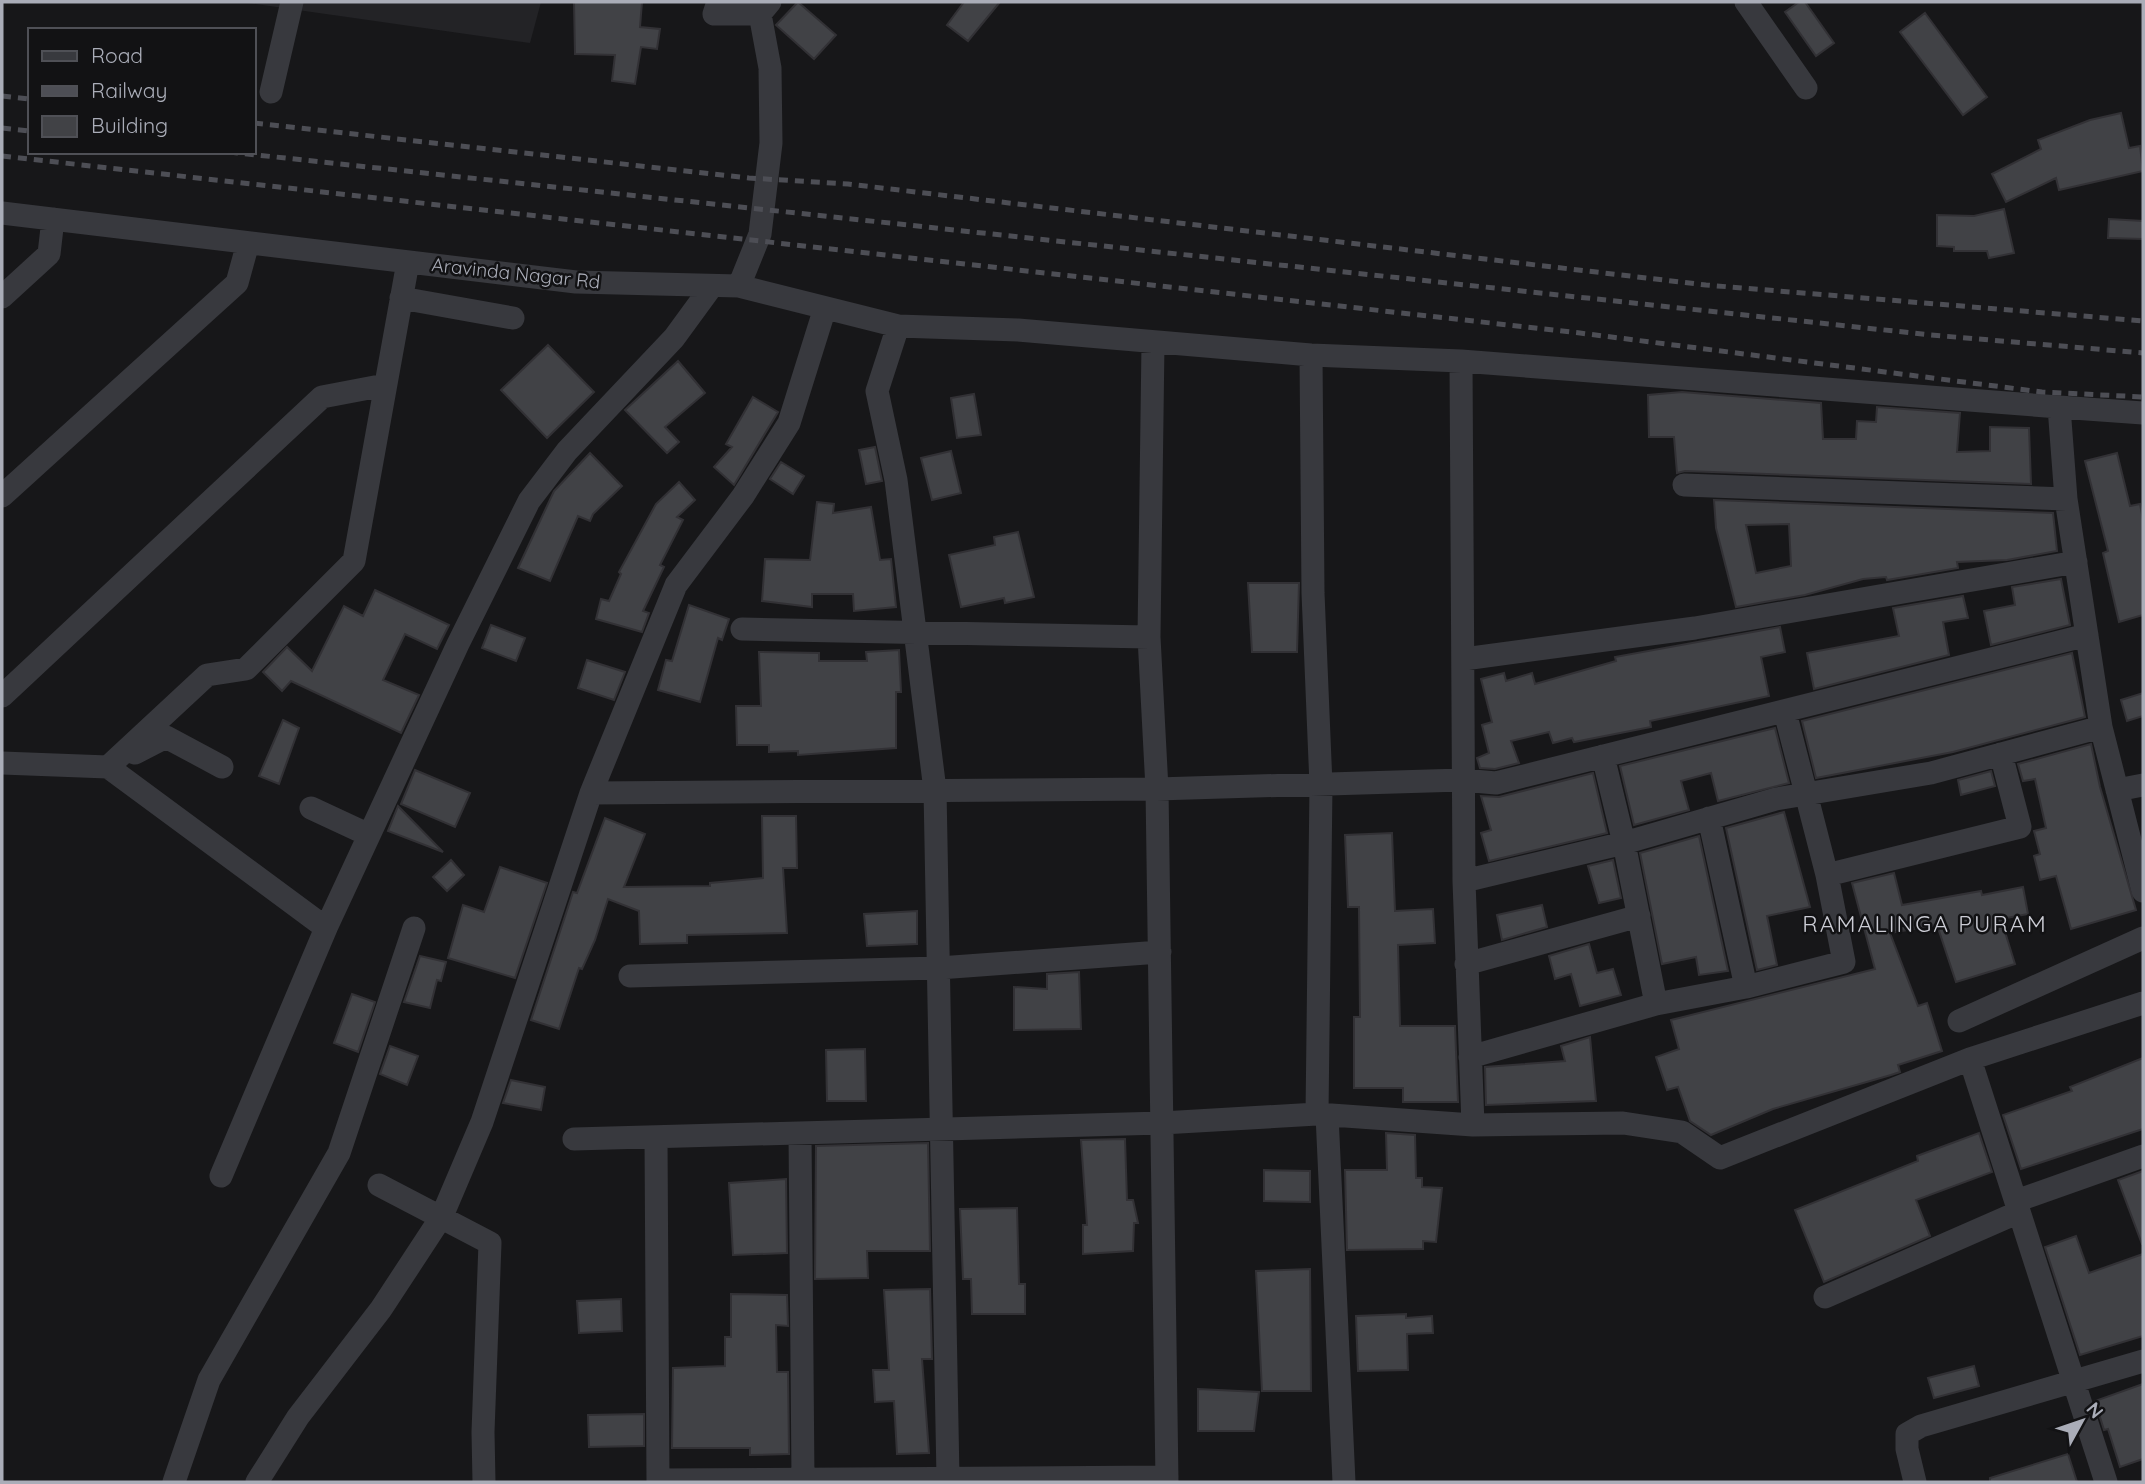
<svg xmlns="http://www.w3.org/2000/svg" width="2145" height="1484" viewBox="0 0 2145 1484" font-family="Quicksand,sans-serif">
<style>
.built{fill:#232326}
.building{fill:#414246;stroke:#323135;stroke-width:2;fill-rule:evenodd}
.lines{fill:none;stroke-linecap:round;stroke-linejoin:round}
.street{stroke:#38393e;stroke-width:23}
.rail{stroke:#4d4e55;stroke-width:5;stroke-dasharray:9 7;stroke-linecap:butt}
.labels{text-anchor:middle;stroke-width:5;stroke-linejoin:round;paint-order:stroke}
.street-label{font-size:19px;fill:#aaadb8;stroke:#121214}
.quarter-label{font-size:23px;letter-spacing:2px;fill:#cbccd4;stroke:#121214}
</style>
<rect width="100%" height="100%" fill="#171719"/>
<!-- built -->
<path class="built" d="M241 2H541L530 43Z"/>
<!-- building -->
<path class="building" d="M574 2H642L640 27 660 29 657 49 641 47 635 84 612 81 615 55 575 54Z
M798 2 836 35 814 59 776 25Z
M964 2H1000L968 41 947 25Z
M1799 2H1805L1834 43 1816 56 1785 12Z
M1925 13 1987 97 1963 115 1900 32Z
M2121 113 2129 148 2140 146 2143 171 2059 190 2056 178 2006 202 1992 174 2041 149 2038 140 2090 120Z
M2004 209 2014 253 1989 258 1987 251H1954V247L1937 246V215L1974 216Z
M2109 219 2143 221V239L2108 238Z
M548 345 594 392 547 438 501 390Z
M678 361 705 393 665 427 679 442 667 453 625 410Z
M1682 392 1821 403 1823 439H1856L1857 421 1876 422 1877 407 1960 413 1957 452 1990 451V427L2029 428 2031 484 1685 471 1677 473 1674 437H1649L1648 395Z
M974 394 981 435 957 438 951 398Z
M753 397 778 412 734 485 714 467 732 447 726 444Z
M875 447 882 481 866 484 859 450Z
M951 451 961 493 932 500 921 458Z
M590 453 622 486 593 514 590 521 578 516 550 581 518 568 554 491Z
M2117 453 2130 506 2140 504 2143 519V615L2119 622 2103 553 2108 551 2085 461Z
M781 462 804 476 793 494 770 479Z
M679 482 695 500 677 517 683 520 660 565 664 567 643 611 649 613 642 632 596 619 601 599 609 601 621 574 619 572 656 504Z
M1714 500 2053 513 2057 551 2007 560 1957 562 1958 568 1887 580 1886 577 1863 579 1805 595 1736 607 1716 528ZM1789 524 1791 566 1756 573 1746 525Z
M817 502 834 504 833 513 871 507 880 560 891 559 896 607 854 611 853 594H812V607L762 601 765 559 810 560Z
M1018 532 1034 597 1005 603 1004 598 961 607 949 555 995 545 994 537Z
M2061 579 2070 625 1991 645 1984 611 2015 605 2012 587Z
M1248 583H1299L1297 652H1252Z
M375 590 449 625 437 649 405 634 383 680 419 695 401 733 291 681 282 691 263 672 287 647 312 671 344 606 363 616Z
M1963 596 1968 618 1943 622 1949 655 1814 689 1807 653 1899 636 1893 608Z
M689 605 729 619 722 640 718 638 700 702 658 690 666 660 672 661Z
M491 625 525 638 516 661 482 648Z
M1780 627 1785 652 1761 657 1769 696 1650 721 1651 727 1574 742 1572 738 1553 743 1549 732 1511 741 1519 763 1495 769 1480 768 1477 758 1489 753 1482 725 1492 722 1481 679 1504 673 1506 681 1532 673 1535 684 1616 661 1615 657Z
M899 650 901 692H896V748L798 755V751L769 752V745H737L736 706H761L759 652 819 653V661H867L866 652Z
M2072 653 2085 717 1953 752 1816 778 1802 721Z
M587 660 625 672 614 700 578 688Z
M2143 693V716L2127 721 2121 700Z
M283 720 299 728 279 784 259 776Z
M1775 728 1789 783 1718 801 1711 773 1681 781 1689 810 1634 825 1620 766Z
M2091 744 2100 787 2136 910 2071 929 2056 876 2040 880 2034 856 2040 854 2034 831 2046 828 2035 779 2023 781 2018 764Z
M415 770 470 793 455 827 401 804Z
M1991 771 1995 786 1961 795 1958 780Z
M1593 773 1607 833 1489 861 1481 833 1491 830 1481 796 1499 797Z
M398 806 443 852 388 831Z
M1784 812 1810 907 1767 916 1777 965 1757 970 1726 828Z
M762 816H796L797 868H783L787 933 687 935V943L640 944 639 911 608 899 595 940 582 969 579 968 559 1029 531 1020 573 892 577 893 605 818 645 834 624 887 710 886V883L763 878Z
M1392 833 1395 911 1433 909 1435 943 1398 945 1400 1026H1455L1458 1102H1403V1088H1354V1017H1360L1359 907H1348L1345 835Z
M1699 836 1728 971 1699 975 1696 957 1662 964 1640 853Z
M451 860 464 875 447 891 433 877Z
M1613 860 1621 898 1599 903 1588 866Z
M500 867 547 883 515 978 448 958 463 905 484 912Z
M1894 873 1902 905 1981 891 1982 895 2023 887 2028 914 2001 919 2015 964 1956 982 1937 925 1890 933 1918 1006 1927 1003 1942 1051 1898 1065 1900 1072 1891 1075 1773 1109 1711 1135 1690 1121 1678 1087 1667 1090 1656 1057 1679 1049 1671 1020 1875 969 1852 883Z
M1542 905 1547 927 1502 940 1497 915Z
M917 911V944L867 946 864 914Z
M1589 944 1597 973 1613 969 1621 995 1580 1006 1571 974 1555 979 1549 956Z
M420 956 446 962 441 981 437 980 430 1008 404 1002Z
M1079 972 1081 1029 1014 1030V987L1047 989V974Z
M352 994 375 1002 358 1052 334 1043Z
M1590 1037 1596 1101 1486 1105 1485 1067 1565 1061 1561 1046Z
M390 1046 418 1056 407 1085 380 1074Z
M865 1049 866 1101H827L826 1050Z
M2143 1058V1129L2021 1169 2003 1115 2072 1091 2070 1087Z
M511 1080 545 1087 541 1110 503 1103Z
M1386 1133 1415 1135 1416 1178H1422V1187L1442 1188 1436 1242 1423 1241V1249L1347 1250 1345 1170H1387Z
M1979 1133 1992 1172 1916 1200 1930 1236 1824 1282 1795 1210 1918 1161 1917 1156Z
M1125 1139 1127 1200H1133L1138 1223H1134L1133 1251 1083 1254V1225H1087L1081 1140Z
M928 1143 930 1251H867L868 1278 815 1279 816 1146Z
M1264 1170 1310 1171V1202L1264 1201Z
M2143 1171V1244H2142L2118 1180Z
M786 1179 787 1253 733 1255 729 1183Z
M1017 1208 1019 1284H1025V1314H972L971 1279H963L960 1209Z
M2076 1236 2089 1273 2143 1254V1336L2080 1355 2045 1247Z
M1310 1269 1311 1391H1262L1256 1271Z
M930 1289 932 1359H922L929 1453 897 1454 894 1401 875 1402 873 1370H889L884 1290Z
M731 1294 787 1295 788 1326 776 1325 777 1372H788L789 1454 750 1455V1448H672L673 1368 725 1366V1337H731Z
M621 1299 622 1331 579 1333 577 1301Z
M1406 1314V1318L1432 1316 1433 1333 1407 1334 1408 1370 1358 1371 1356 1316Z
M1974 1366 1979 1386 1934 1398 1928 1378Z
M2143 1384V1459L2120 1467 2108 1429 2104 1430 2095 1401Z
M1198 1389 1259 1392 1254 1431H1198Z
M644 1414V1446L589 1447 588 1415Z
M2068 1454 2077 1482H1990V1478Z"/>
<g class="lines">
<!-- street -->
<path class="street" d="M718 2 714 14H760
M1746 2 1806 88
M271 92 292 2
M2 213 576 282 739 286 760 234 771 143 770 68 760 14 770 2
M739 286 898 326 1018 330 1311 355 1461 361 2059 407 2066 499 2101 727 2143 891
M2 297 49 254 53 219
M401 298 513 318
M898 326 877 391 896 480 935 790 948 1478
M1153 343 1149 637 1157 789 1167 1482
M1461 361 1464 881 1624 843 1776 799 1931 773 2101 727
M2059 407 2143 413
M1684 485 2066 499
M2 496 237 283 248 243
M742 629 1149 637
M1464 659 1695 628 2076 562
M2 696 322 397 385 385
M135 753 166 737 222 767
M1603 756 1624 843 1656 1004
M2 763 108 767 326 928
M108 767 207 675 246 669 354 561 408 262
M2117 790 2143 785
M591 793 1157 789 1462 780 1496 783 2087 635
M311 808 369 835
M1709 818 1746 987
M1827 875 2020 827 2001 754
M1464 881 1473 1125
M1466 964 1639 916
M630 976 939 968 1160 952
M1959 1021 2143 938
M1470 1057 1656 1004 1746 987 1844 962 1827 875 1785 712
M1970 1059 2106 1482
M1317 1114 1473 1125 1623 1123 1682 1132 1720 1158 1970 1059 2143 1003
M1327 1115 1344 1482
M800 1133 803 1479
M656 1137 658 1482
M574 1139 1162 1123 1317 1114 1321 785 1313 593 1311 355
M221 1176 326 928 458 644 529 501 567 451 674 338 712 286
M379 1185 490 1243 483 1432 484 1482
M2016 1201 2143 1156
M1825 1297 2019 1212
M658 1480 1167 1477
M174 1482 209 1380 339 1153 414 928
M257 1482 298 1417 381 1309 442 1216 482 1122 591 793 676 585 743 496 789 423 825 308
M1915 1482 1907 1449V1434L1921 1426 2143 1361"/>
<!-- rail -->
<path class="rail" d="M2 96 30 99
M254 123 749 178 848 184 1706 285 2143 321
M2 128 30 131
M229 152 1931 335 2143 353
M2 156 1580 333 2042 392 2143 397"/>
</g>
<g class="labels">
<!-- street labels -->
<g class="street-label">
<text transform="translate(516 273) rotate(6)" y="7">Aravinda Nagar Rd</text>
</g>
<!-- quarter labels -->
<g class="quarter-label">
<text x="1925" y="932">RAMALINGA PURAM</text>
</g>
</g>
<!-- border -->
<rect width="2145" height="1484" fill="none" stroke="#aaadb8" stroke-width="7"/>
<!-- legend -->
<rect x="28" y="28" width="228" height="126" fill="#121214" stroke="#4f5056" stroke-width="2"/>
<rect x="42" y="51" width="35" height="10" fill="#38393e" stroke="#4f5056" stroke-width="2"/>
<text x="91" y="63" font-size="21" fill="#aaadb8">Road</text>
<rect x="42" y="86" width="35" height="10" fill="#4d4e55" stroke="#4f5056" stroke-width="2"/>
<text x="91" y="98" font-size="21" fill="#aaadb8">Railway</text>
<rect x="42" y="116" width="35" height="21" fill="#414246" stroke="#4f5056" stroke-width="2"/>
<text x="91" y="133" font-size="21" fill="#aaadb8">Building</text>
<!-- north arrow -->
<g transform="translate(2082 1421) rotate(50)" stroke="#121214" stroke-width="5" paint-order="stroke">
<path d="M0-5L12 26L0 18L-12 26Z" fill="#aaadb8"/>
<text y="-10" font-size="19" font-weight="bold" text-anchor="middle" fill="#aaadb8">N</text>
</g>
</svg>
